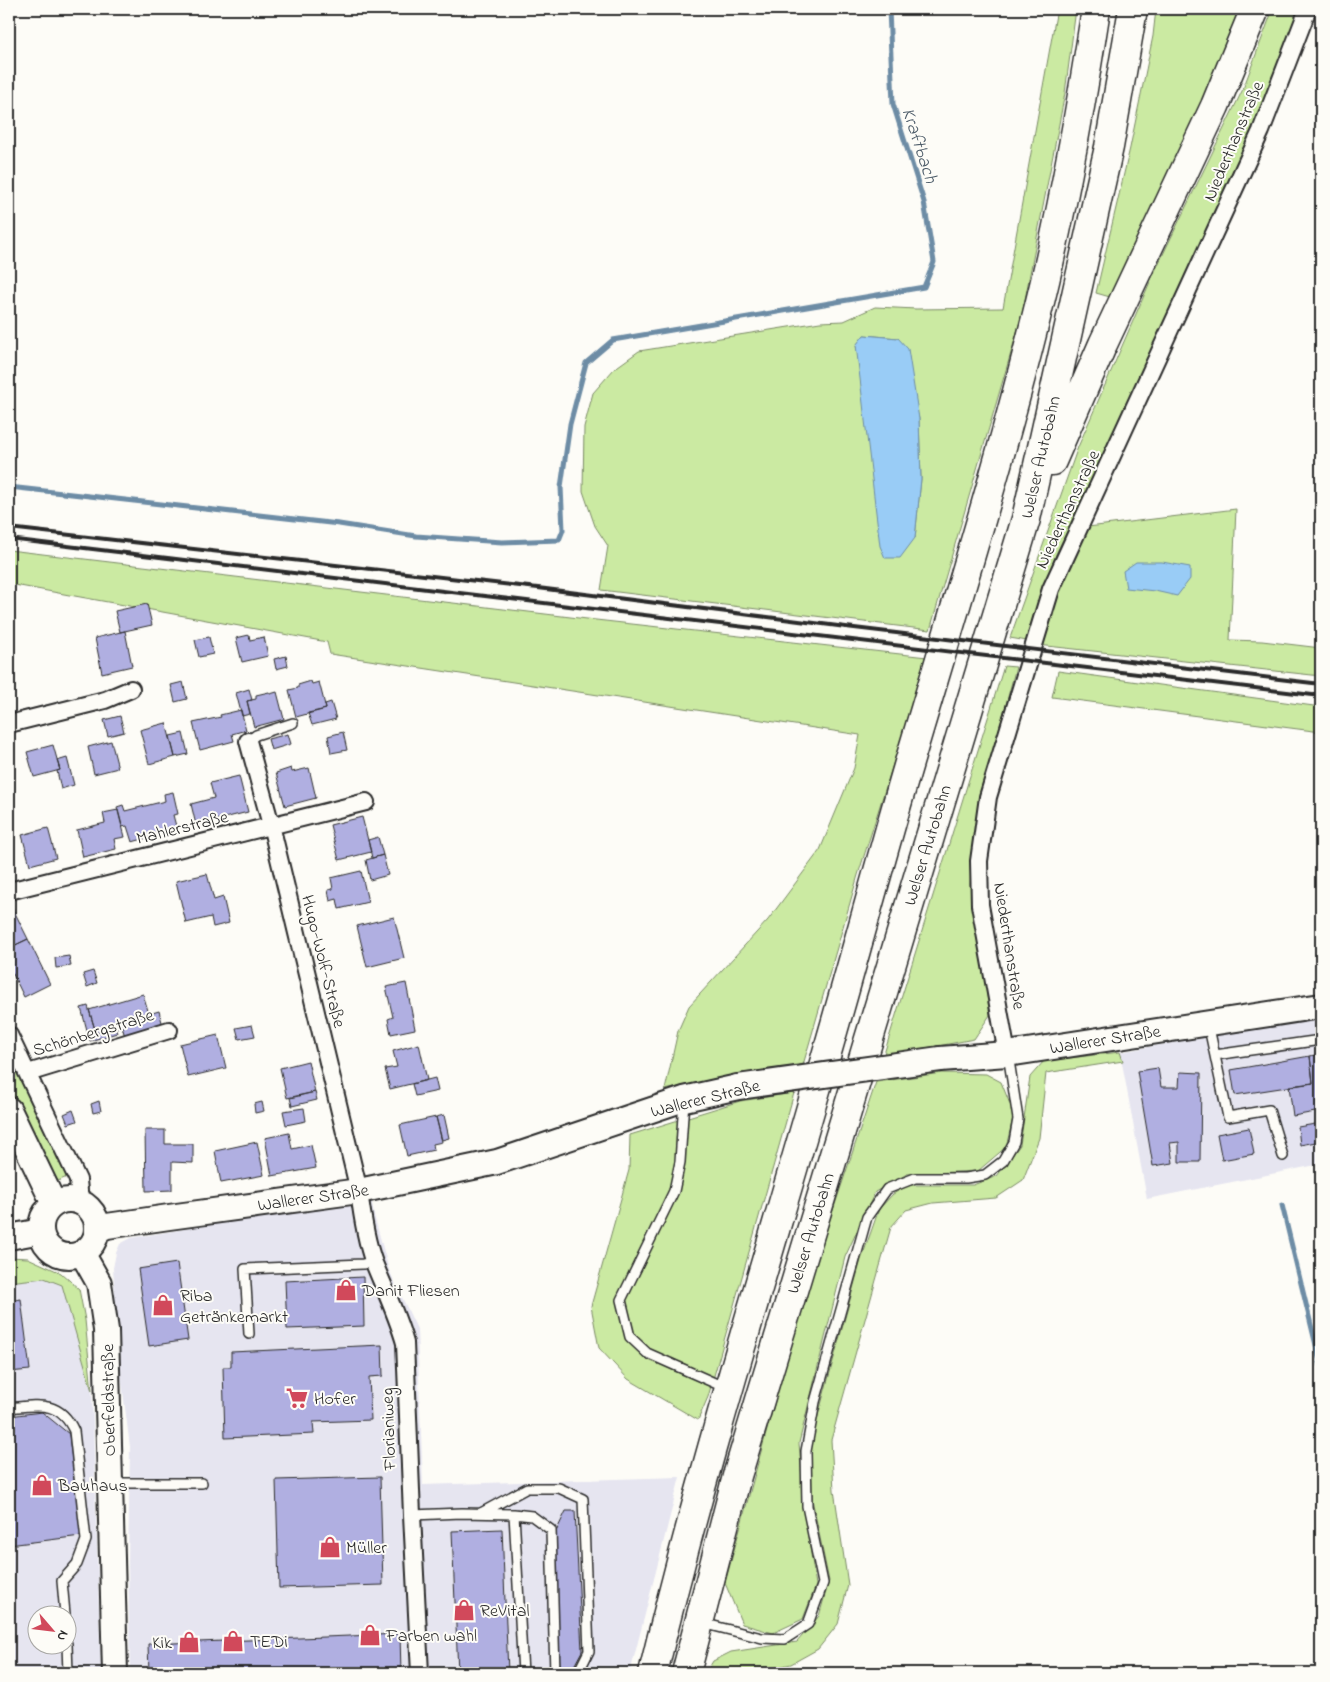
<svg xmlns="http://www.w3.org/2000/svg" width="1330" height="1682" viewBox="0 0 1330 1682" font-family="'Indie Flower',sans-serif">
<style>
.built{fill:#e6e5f0;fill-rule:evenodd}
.green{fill:#cbeaa2;stroke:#7b8a66;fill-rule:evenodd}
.water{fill:#99ccf6;stroke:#6d8ca5}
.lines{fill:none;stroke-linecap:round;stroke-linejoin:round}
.stream{stroke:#6d8ca5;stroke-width:5}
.building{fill:#b0afe1;stroke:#2b2b2b}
.lane-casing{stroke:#2b2b2b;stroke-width:12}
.street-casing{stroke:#2b2b2b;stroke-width:20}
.secondary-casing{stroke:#2b2b2b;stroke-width:28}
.highway-casing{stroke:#2b2b2b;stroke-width:31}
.lane{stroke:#fdfcf7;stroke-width:9}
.street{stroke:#fdfcf7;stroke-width:16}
.secondary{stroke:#fdfcf7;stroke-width:24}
.highway{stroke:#fdfcf7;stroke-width:28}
.rail{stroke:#2b2b2b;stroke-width:4}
.secondary-bridge-casing{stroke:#2b2b2b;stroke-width:28;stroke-linecap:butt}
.secondary-bridge{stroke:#fdfcf7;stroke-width:24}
.labels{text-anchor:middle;stroke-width:4;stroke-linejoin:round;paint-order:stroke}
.street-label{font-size:18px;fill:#2b2b2b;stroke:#fdfcf7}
.poi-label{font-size:18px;fill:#2b2b2b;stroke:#fdfcf7;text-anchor:start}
.water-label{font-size:19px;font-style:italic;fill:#4c5b68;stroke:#fdfcf7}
</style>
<rect width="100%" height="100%" fill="#fdfcf7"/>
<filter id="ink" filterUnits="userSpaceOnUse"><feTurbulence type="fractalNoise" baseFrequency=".02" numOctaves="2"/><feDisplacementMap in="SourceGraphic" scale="10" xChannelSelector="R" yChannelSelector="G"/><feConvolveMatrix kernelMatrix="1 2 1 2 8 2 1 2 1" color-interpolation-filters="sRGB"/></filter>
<g filter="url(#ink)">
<!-- built -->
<path class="built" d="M1321 1017V1164L1147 1199 1120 1052Z
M372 1202 374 1215 389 1270 417 1329 423 1485 680 1477 630 1673H130L128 1563 130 1447 119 1360 113 1268 116 1253 120 1244 131 1238 226 1222Z
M44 1278 62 1285 92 1391 101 1673H9V1282ZM38 1614H68V1644H38Z"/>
<!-- green -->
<path class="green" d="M1057 9H1076L1065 93 1022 315 930 630 601 590 608 546 595 526 583 491 584 427 593 393 614 369 639 351 820 322 844 321 875 307 916 309 1003 308ZM864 335 898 338 919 419 921 479 915 538 856 346Z
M1156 9H1241L1209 92 1110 297 1096 293 1130 148 1153 36Z
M1273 9H1300L1260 114 1180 296 1056 554 1027 641 1010 638 1078 447 1153 275 1243 89Z
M1236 509 1230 640 1262 641 1321 648V676L1038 645 1047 612 1088 527Z
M9 550 587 619 927 657 858 875 803 1065 736 1074 665 1090 678 1031 689 1006 768 920 820 850 854 768 860 735 330 654 327 642 9 584Z
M1004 666 1016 667 978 808 970 884 990 1015 974 1039 938 1046 884 1054Z
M1058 671 1321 707V732L1052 697Z
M9 1046 69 1176 58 1181 35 1146 9 1092Z
M1120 1052 1123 1061 1046 1073 1039 1138 1023 1180 996 1198 933 1203 906 1210 891 1227 831 1440 834 1490 848 1585 838 1624 818 1649 791 1664 752 1673H706L713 1661 731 1652 797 1642 819 1616 829 1581 812 1499 811 1441 861 1260 879 1209 893 1194 908 1185H973L997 1176 1020 1145 1030 1077 1044 1061Z
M942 1073 986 1074 1001 1082 1014 1114 1006 1147 978 1171 907 1174 875 1192 845 1257 799 1443 805 1517 816 1585 803 1619 773 1633 742 1624 725 1583 801 1306 876 1082Z
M794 1093 708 1397 698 1420 628 1379 599 1348 591 1306 629 1170 630 1135 740 1101Z
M9 1257 28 1258 61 1273 79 1289 85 1320 92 1391 62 1285 44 1278 9 1282Z"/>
<!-- water -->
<path class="water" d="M864 335 898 338 908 349 919 419 921 479 915 538 900 558H885L880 546 856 345Z
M1136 562H1162L1190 567V579L1177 596 1155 591 1126 588 1123 571Z"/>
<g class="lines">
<!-- stream -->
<path class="stream" d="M9 487 339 524 416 536 502 542 559 540 563 530 561 487 570 424 586 363 613 340 924 287 934 262 924 202 893 104 889 9
M1282 1205 1321 1366"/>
</g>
<!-- building -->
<path class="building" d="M147 604 152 625 120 632 115 611Z
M125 631 132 666 102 673 95 638Z
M249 635 250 640 264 637 268 656 242 662 236 638Z
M209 637 213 654 199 657 195 640Z
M286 656 288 666 276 669 274 659Z
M311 681 312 684 319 682 326 709 296 717 289 690 298 688V685Z
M183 682 187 699 175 702 171 685Z
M249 689 252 700 247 701 250 714 242 716 236 693Z
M269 692 270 694 277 692 284 719 254 727 247 701 256 699V695Z
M331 702 336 719 312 725 308 713 326 709 325 704Z
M241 710 246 730 232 734 234 741 200 750 193 723 221 717 220 715Z
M120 716 124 732 108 736 104 720Z
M166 723 175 757 149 764 140 730Z
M343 732 347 750 331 753 328 736Z
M183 733 188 754 175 757 170 736Z
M288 734 291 744 271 750 268 739Z
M111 741 118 768 94 774 88 747Z
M53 745 60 770 34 777 27 752Z
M67 758 74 785 61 789 57 771 60 770 57 761Z
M291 768 292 772 309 768 316 798 285 806 276 773Z
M239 776 248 812 196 825 191 804 214 798 210 783Z
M173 792 178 814 173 815 177 830 132 842 127 826 122 827 117 807 123 805 125 811 165 801 164 794Z
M118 810 125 837 114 839 116 849 83 857 77 830 105 823 103 813Z
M362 817 371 852 339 860 330 825Z
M48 828 56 858 30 865 22 835Z
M378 837 383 855 372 858 368 840Z
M383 855 388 875 370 880 366 860Z
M361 871 368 902 339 909 337 899 330 901 328 890 333 889 331 878Z
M207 874 214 900 223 897 229 923 213 927 211 917 186 923 176 881Z
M12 907 28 939 9 948V909Z
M394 917 404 958 367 967 357 926Z
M28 939 50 984 24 997 9 966V948Z
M69 956 71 966 56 968 55 958Z
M93 971 97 983 87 987 83 974Z
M406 983 415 1029 391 1034 388 1019 393 1017 386 987Z
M143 994 149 1014 159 1011 163 1026 125 1037 122 1026 96 1033 89 1010Z
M88 1006 96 1033 115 1028 117 1033 90 1041 81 1008Z
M252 1025 255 1036 239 1039 236 1028Z
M218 1035 226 1068 188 1077 180 1044Z
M419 1044 427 1080 390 1089 385 1069 397 1067 393 1051Z
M1321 1054V1111L1293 1116 1289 1086 1313 1083 1310 1056Z
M1310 1056 1313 1083 1235 1095 1231 1070Z
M308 1061 315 1092 287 1098 280 1068Z
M1158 1068 1161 1087H1179L1180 1072 1201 1073 1200 1162H1179V1142L1170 1143 1173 1163 1153 1166 1137 1071Z
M435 1078 438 1091 415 1096 412 1084Z
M315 1092 317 1100 292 1106 290 1098Z
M99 1101 101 1111 93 1113 91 1104Z
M262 1102 264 1111 255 1113 254 1104Z
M304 1108 306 1121 286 1125 283 1111Z
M73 1110 77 1121 68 1124 64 1114Z
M444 1115 449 1138 442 1140 436 1117Z
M436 1117 442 1142 433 1144 434 1150 407 1156 400 1125Z
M1321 1123V1141L1300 1145 1298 1127Z
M1249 1128 1254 1154 1222 1160 1217 1134Z
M145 1130H165V1144H193V1163L172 1162V1190L146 1191Z
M289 1133 292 1149 311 1145 316 1168 272 1176 265 1138Z
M257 1142 264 1175 221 1183 215 1151Z
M177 1263 188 1340 149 1346 138 1269Z
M363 1277 364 1326 287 1329 285 1281Z
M21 1299 30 1370 9 1372V1301Z
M382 1345 383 1376 369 1377 371 1420 313 1422 314 1434 225 1438 223 1367H231V1352Z
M42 1412 69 1434 81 1536 9 1545V1416Z
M380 1477 383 1585 279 1588 276 1480Z
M566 1511H575L582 1651 574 1666 560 1668 554 1536Z
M502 1529 508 1673H458L452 1531Z
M400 1634 401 1673H149L148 1644Z"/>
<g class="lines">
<!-- lane casing -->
<g class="lane-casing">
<path id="lane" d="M248 741 256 735 293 723
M1208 1023 1228 1117 1269 1110 1283 1156
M1215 1055 1321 1040
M684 1100 680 1162 674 1191 621 1300 630 1337 647 1353 726 1388
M249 1334 245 1269 363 1264 374 1262
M9 1408C38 1405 60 1400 74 1431L86 1540 77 1564 62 1581 65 1614
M110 1483H202
M481 1513 527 1488H559L583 1499 589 1651 578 1673
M514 1514 523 1673
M412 1515 462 1513 514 1514 532 1516 551 1530 555 1673
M702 1623 762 1638 785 1639 808 1624 823 1583 807 1506 806 1451 815 1402 867 1217 887 1189 915 1178H966L985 1175 1003 1161 1014 1142 1018 1119 1008 1054
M67 1644 68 1673"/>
</g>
<!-- street casing -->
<g class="street-casing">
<path id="street" d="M9 724 105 700 131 689
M248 741 271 825 359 1191C362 1215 366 1241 374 1263 385 1290 397 1315 405 1343L412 1515 420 1673
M9 891 366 802
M9 1035 78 1180 80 1202
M1007 1054 980 905 979 861 988 797 1051 589 1261 131 1308 9
M28 1073 169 1030"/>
</g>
<!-- secondary casing -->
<g class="secondary-casing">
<path id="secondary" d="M940 1059 1007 1054 1321 1006
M9 1110 54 1204
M41 1228a28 28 0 1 1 56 0a28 28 0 1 1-56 0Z
M97 1230 107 1226 169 1217 359 1191 497 1162 684 1099 738 1087
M9 1237 41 1231
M82 1253 99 1283 106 1330 115 1673"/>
</g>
<!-- highway casing -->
<g class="highway-casing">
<path id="highway" d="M1052 461 1103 344 1215 106 1255 9
M653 1673C700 1477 760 1284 816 1090 849 979 878 867 911 756 958 598 1007 441 1045 281 1066 191 1082 100 1096 9
M686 1673 737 1476 1026 519 1109 147 1133 9"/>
</g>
<!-- lane -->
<use href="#lane" class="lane"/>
<!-- street -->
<use href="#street" class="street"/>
<!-- secondary -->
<use href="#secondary" class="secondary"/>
<!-- highway -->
<use href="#highway" class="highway"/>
<!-- rail -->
<path class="rail" d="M9 528 538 588 846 627 1321 684
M9 539 1321 696"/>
<!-- secondary-bridge casing -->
<g class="secondary-bridge-casing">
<path id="secondary-bridge" d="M738 1087 940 1059"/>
</g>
<!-- secondary-bridge -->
<use href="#secondary-bridge" class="secondary-bridge"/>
</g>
</g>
<!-- icons -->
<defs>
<g id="shop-bare" transform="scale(1.725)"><path d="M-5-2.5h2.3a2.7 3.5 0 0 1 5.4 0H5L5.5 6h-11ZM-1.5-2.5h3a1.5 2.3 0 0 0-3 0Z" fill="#d1495b" stroke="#fdfcf7" stroke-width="2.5" paint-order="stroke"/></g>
<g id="supermarket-bare" transform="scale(1.725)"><path d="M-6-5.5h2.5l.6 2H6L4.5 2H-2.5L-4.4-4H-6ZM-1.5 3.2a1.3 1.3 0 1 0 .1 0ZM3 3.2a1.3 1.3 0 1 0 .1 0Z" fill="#d1495b" stroke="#fdfcf7" stroke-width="2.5" paint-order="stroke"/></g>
</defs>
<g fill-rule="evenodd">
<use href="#shop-bare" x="346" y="1290"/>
<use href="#shop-bare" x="163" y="1305"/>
<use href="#supermarket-bare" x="297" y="1398"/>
<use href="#shop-bare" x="42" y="1485"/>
<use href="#shop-bare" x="330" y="1547"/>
<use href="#shop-bare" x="464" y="1610"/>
<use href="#shop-bare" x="370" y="1635"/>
<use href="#shop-bare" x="233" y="1641"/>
<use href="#shop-bare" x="189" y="1642"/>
</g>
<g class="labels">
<!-- street labels -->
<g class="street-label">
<text transform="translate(1233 141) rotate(-67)" y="6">Niederthanstraße</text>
<text transform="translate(1040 457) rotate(-77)" y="6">Welser Autobahn</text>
<text transform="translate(1067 509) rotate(-65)" y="6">Niederthanstraße</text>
<text transform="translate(182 827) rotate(-14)" y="6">Mahlerstraße</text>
<text transform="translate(927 845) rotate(-73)" y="6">Welser Autobahn</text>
<text transform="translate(1010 946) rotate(81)" y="6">Niederthanstraße</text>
<text transform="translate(324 961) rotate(76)" y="6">Hugo-Wolf-Straße</text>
<text transform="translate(93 1032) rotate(-17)" y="6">Schönbergstraße</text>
<text transform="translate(1105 1039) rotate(-9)" y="6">Wallerer Straße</text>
<text transform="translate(705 1098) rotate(-14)" y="6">Wallerer Straße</text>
<text transform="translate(313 1197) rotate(-8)" y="6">Wallerer Straße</text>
<text transform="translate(810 1233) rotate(-73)" y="6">Welser Autobahn</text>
<text transform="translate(108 1400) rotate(-91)" y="6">Oberfeldstraße</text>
<text transform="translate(388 1429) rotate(-92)" y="6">Florianiweg</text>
</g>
<!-- poi labels -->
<g class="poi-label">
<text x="362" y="1296">Danit Fliesen</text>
<text x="180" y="1301">Riba<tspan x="180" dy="21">Getränkemarkt</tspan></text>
<text x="314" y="1404">Hofer</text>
<text x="58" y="1491">Bauhaus</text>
<text x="346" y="1553">Müller</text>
<text x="480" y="1616">ReVital</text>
<text x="386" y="1641">Farben wahl</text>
<text x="250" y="1647">TEDi</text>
<text x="172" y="1648" text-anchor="end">Kik</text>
</g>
<!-- water labels -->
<g class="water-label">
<text transform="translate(921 145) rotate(72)" y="7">Kraftbach</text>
</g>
</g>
<!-- margin -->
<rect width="1330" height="1682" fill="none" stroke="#fdfcf7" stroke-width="30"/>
<rect x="15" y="15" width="1300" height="1652" fill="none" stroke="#2b2b2b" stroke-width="2" filter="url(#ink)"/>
<!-- north arrow -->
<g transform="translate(52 1630) rotate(118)"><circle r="24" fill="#fdfcf7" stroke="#a9a8a5"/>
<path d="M0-4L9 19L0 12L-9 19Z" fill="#d1495b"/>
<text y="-8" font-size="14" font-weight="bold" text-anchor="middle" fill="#2b2b2b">N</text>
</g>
</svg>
